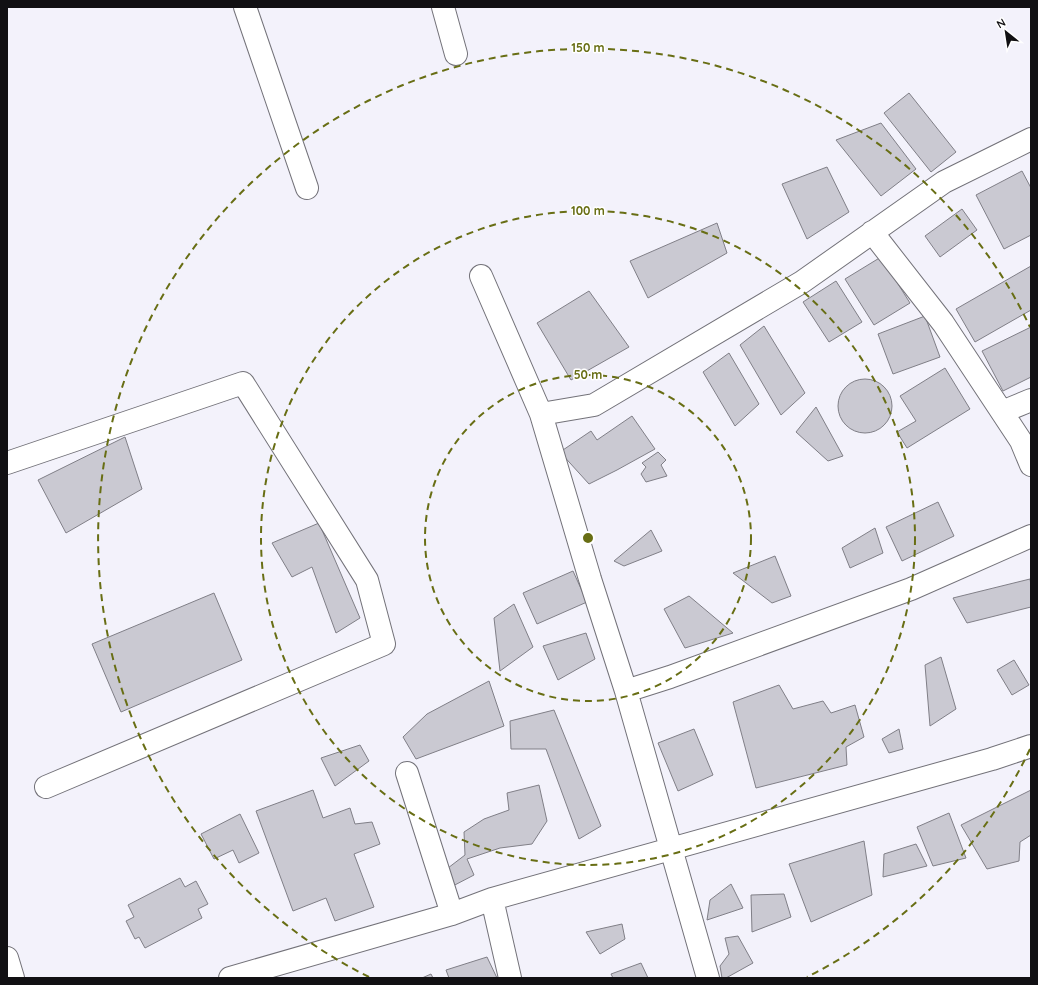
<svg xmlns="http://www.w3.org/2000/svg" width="1038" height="985" viewBox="0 0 1038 985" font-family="Quicksand,sans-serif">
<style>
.building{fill:#cac9d2;stroke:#807f87}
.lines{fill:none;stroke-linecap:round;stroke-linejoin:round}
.street-casing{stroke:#737279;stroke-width:24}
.street{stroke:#fff;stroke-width:22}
.ring{fill:none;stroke:#686e14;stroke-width:2;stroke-dasharray:7 5}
.centre{fill:#686e14;stroke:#fff;stroke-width:2}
.ring-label{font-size:12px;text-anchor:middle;font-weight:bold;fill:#686e14;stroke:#fff;stroke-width:3;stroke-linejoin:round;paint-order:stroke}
</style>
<rect width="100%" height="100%" fill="#f3f2fb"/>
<!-- building -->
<path class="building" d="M909 93 956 152 931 172 884 113Z
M881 123 916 169 881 196 836 140Z
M827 167 849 212 807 239 782 184Z
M1022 171 1031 188V235L1004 249 976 195Z
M962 209 977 230 940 257 925 236Z
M717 223 727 253 648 298 630 261Z
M881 257 910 303 874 325 845 279Z
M1031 266V310L975 342 956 309Z
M836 281 862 322 829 342 803 302Z
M589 291 629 347 571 380 537 323Z
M925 316 940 357 893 374 878 334Z
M764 326 805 393 781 415 740 345Z
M1031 327V377L1003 391 982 351Z
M729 353 759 404 735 426 703 372Z
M945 368 970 409 907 448 897 432 916 421 900 396Z
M838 406a27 27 0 1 1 54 0a27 27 0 1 1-54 0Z
M816 407 843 456 828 461 796 432Z
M632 416 655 449 617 470 589 484 560 452 591 431 597 440Z
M125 437 142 489 66 533 38 480Z
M658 452 666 460 661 465 667 476 646 482 641 474 646 467 642 463Z
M938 502 954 536 902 561 886 527Z
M319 523 360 618 336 633 312 567 292 577 272 543Z
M875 528 883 553 850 568 842 548Z
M651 530 662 551 624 566 614 561Z
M775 556 791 596 772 603 733 573Z
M573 571 587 602 537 624 523 593Z
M1030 579 1031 585V607L967 623 953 598Z
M214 593 242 660 121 712 92 644Z
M689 596 733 633 685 648 664 609Z
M514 604 533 647 500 671 494 618Z
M586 633 595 659 558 680 543 646Z
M941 657 956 709 930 726 925 665Z
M1014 660 1029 685 1012 695 997 670Z
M489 681 504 726 416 759 403 737 427 714Z
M779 685 793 709 823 701 831 713 855 705 864 737 846 747 847 765 756 788 733 702Z
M554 710 601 826 579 839 546 749H511L510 721Z
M694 729 713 775 678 791 658 743Z
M899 729 903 749 889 753 882 739Z
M360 745 369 761 335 786 321 758Z
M539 785 547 821 532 844 500 848 467 859 474 875 449 888 448 868 465 855 464 832 484 819 509 810 507 793Z
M313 790 323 818 350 808 355 824 372 822 380 844 354 854 374 907 335 921 326 898 293 911 256 811Z
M1031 790V835L1020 842 1019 861 987 869 961 825Z
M949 813 966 858 933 866 917 827Z
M240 814 259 853 239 863 233 850 214 859 201 834Z
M864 841 872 895 811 922 789 864Z
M916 844 927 866 883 877 884 854Z
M180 878 185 887 196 881 208 904 198 909 202 918 145 948 139 937 135 939 126 921 134 917 128 905Z
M731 884 743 908 707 920 710 900Z
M784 894 791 917 752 932 751 895Z
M622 924 625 939 600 954 586 932Z
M738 936 753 963 726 978H722L720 966 729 954 725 938Z
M487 957 497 978H449L446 970Z
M641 963 648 978H613L611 974Z
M431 974 433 978H422Z"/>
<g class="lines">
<!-- street casing -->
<g class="street-casing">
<path id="street" d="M245 7 307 188
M443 7 456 54
M872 232 943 323 1021 441 1031 465
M481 276 541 414 590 579 626 691 708 978
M1002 412 1031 400
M541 414 594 405 802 282 944 182 1031 139
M7 463 243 383 367 580 384 644 46 787
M626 691 670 677 911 589 1031 536
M407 773 452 914
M492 899 510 978
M7 958 13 978
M230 978 452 914 492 899 992 759 1031 746"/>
</g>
<!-- street -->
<use href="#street" class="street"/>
</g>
<!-- distance rings -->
<g class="ring">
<circle cx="588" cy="538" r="163"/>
<circle cx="588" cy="538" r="327"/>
<path d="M1030 749A490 490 0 0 1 807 977M369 977A490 490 0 1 1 1030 327"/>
</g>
<circle cx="588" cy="538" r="6" class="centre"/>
<g class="ring-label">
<text x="588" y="52">150 m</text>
<text x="588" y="215">100 m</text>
<text x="588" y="379">50 m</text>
</g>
<!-- border -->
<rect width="1038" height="985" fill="none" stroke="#111013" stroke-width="16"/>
<!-- north arrow -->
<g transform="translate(1006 32) rotate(330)" stroke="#ffffff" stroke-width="3" paint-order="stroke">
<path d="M0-3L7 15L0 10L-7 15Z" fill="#111013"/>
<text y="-6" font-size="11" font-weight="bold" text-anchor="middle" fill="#111013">N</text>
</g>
</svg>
